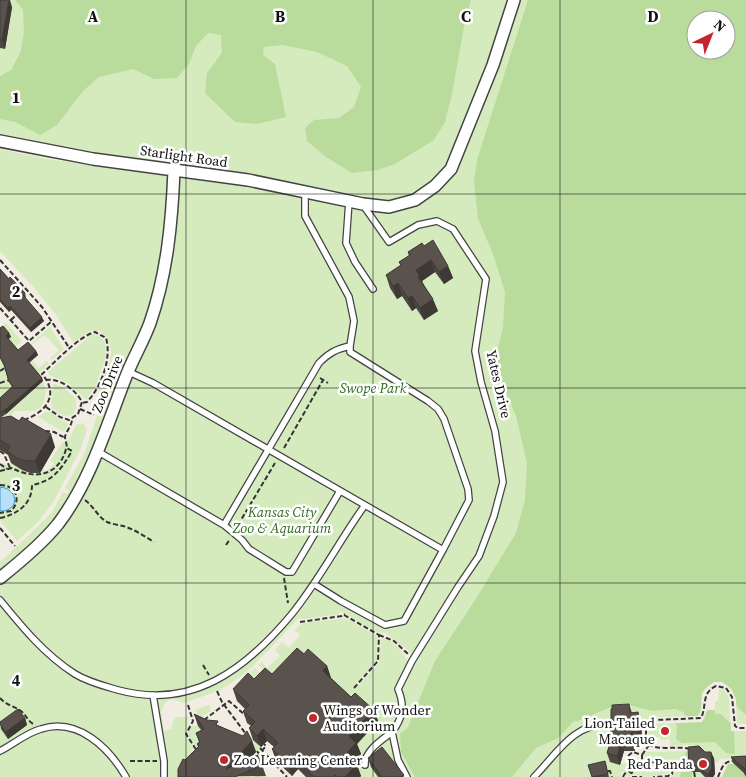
<svg xmlns="http://www.w3.org/2000/svg" width="746" height="777" viewBox="0 0 746 777" font-family="'Source Serif 4',serif">
<style>
.green{fill:#d5ebbd;fill-rule:evenodd}
.forest{fill:#b9dc9c;fill-rule:evenodd}
.plaza{fill:#f1ede2;fill-rule:evenodd}
.water{fill:#b9e0f7;stroke:#3f96cf}
.lines{fill:none;stroke-linecap:round;stroke-linejoin:round}
.lane-casing{stroke:#444;stroke-width:8}
.street-casing{stroke:#444;stroke-width:14}
.path{stroke:#333;stroke-width:2;stroke-dasharray:5 2.5;stroke-linecap:butt}
.lane{stroke:#fff;stroke-width:5.5}
.street{stroke:#fff;stroke-width:11}
.wall{fill:#4d4742}
.shaded-wall{fill:#3f3936}
.building{fill:#5a524d;stroke:#3f3936}
.grid{fill:none;stroke:#111;stroke-width:1;stroke-opacity:0.55}
.poi-dot{fill:#c4262e;stroke:#fff;stroke-width:2}
.labels{text-anchor:middle;stroke-width:5;stroke-linejoin:round;paint-order:stroke}
.street-label{font-size:14px;fill:#111;stroke:#fff}
.park-label{font-size:14px;font-style:italic;fill:#2f6b1f;stroke:#fff}
.poi-label{font-size:14px;fill:#111;stroke:#fff;text-anchor:start}
.grid-label{font-size:16px;text-anchor:middle;font-weight:bold;fill:#111;stroke:#fff;stroke-width:5;stroke-linejoin:round;paint-order:stroke}
</style>
<rect width="100%" height="100%" fill="#fffdf5"/>
<!-- green -->
<path class="green" d="M0 0H746V777H0ZM696 20H726V50H696Z"/>
<!-- forest -->
<path class="forest" d="M15 0H471L464 27 452 94 445 122 434 140 395 164 378 170 352 173 326 157 307 141 305 128 314 120 339 118 354 107 361 87 347 66 317 52 283 45 264 47 263 55 275 64 286 117 257 124 235 122 205 93 207 73 222 53 221 35 208 33 196 46 189 64 177 78 154 79 133 69 99 77 83 91 57 125 40 135 15 122 0 119V76L11 70 21 51 24 32 23 10Z
M528 0H746V715L736 706C734 689 731 684 714 682L703 692 700 712 697 716H686L683 712 675 709 652 711 629 705 611 707 578 721H574L558 738 536 748 512 777H415L401 752 400 734 408 727 435 661 477 597 516 533 525 500 527 463 516 416 503 384 496 356 503 328 505 292 493 254 478 219 474 181 477 160ZM696 20H726V50H696Z
M707 710H715V714H721L729 722H731V731H734L735 754 726 753 715 742 682 743 676 739 677 726 675 723 700 722 705 718Z
M687 751 690 753 692 777H680L681 772 680 768 678 766Z
M730 763H739L746 777H722L726 766Z"/>
<!-- plaza -->
<path class="plaza" d="M0 147 35 156 100 166V167L36 157 0 149Z
M0 251 36 290 56 315 73 342 91 331H100L108 340 111 352 110 361 98 392 99 394H109L107 401 99 409 85 452 65 488 69 491 67 494 63 492 52 512 29 535 0 562V518L1 522 17 541 39 521 54 501 81 448 87 429 83 423 76 425 69 439 62 443 50 461 55 464 46 471 42 469 55 447 0 436V418L4 420 15 411H35L41 407 44 402 46 390 43 381 37 375 49 364 47 361 39 368 32 360 37 355 29 346 45 335 59 350 50 358 52 360 64 349 50 327 19 354 14 348 22 341 6 323 0 328V301L10 282 0 271ZM92 334 99 336 105 342 106 357 95 387 87 399H85L68 383 49 375 48 372ZM53 384H56L64 388 76 399V408L72 415 64 416 52 409 51 403ZM45 412H50L67 423 68 425 64 432 38 417Z
M0 450 14 458 9 466 2 463 0 465Z
M341 611 376 632 385 633 399 643 411 653 408 661 399 648 389 640 381 638 379 664 355 689 353 687 377 661V636L346 618 303 623 294 630 300 635 289 648 282 642 275 650 280 656 267 668 262 662 258 665 271 677 268 680 255 668 245 676 259 693 245 709 253 717 259 734 248 746 201 731 199 726H192L188 732V736L199 751 193 757 192 750 195 749 185 735 189 717H176L173 721 171 729 164 731 161 712 165 703 172 699 184 703 220 690 243 675 256 663 299 618 303 619 338 615ZM208 705 210 706 211 711 199 718 195 710Z
M714 682H722L731 689 736 699 737 723 739 724H746V731H731L729 697 724 690 719 689 718 701H715V710H707L702 722 655 724 649 730 648 737H660L661 740 670 739V746L692 745 698 748 690 753 687 751 648 752 644 754V758L646 760 671 764 675 769 673 776 672 777H621V773L625 771 627 777 635 775 646 777 669 773 671 770 666 766 640 763 636 765 629 762 620 765 623 756 619 752 634 751V741H638V745L641 744V721H644V724L649 719 656 717 699 716 701 711 702 694 706 688Z
M267 741 298 769 306 777H266L261 760 254 754Z
M746 757V763L728 764 722 777H713L715 774 714 762H718L720 759Z"/>
<!-- water -->
<path class="water" d="M0 487C20 489 19 512 0 511Z"/>
<g class="lines">
<!-- lane casing -->
<g class="lane-casing">
<path id="lane" d="M305 191V216L349 297 354 321 350 346
M349 201 346 243 355 262 373 289
M363 205 389 242 418 225 437 221 453 229 486 279 475 351 481 382 495 431 503 482 494 516 479 556 458 587 412 661 398 689C405 706 403 718 392 732L398 760 407 777
M127 371 153 383 443 550 404 621 385 625 341 601 314 584
M97 451 224 525
M340 491 292 572H286L249 549 242 540 224 525 319 363C329 353 336 349 350 346V352L428 401 438 409 444 419 468 489 469 500 443 550
M0 600C22 627 45 655 75 674 88 682 104 686 118 690 192 710 245 670 291 615 319 581 339 541 365 505
M153 695 164 761V777
M0 751C14 744 26 733 41 729 78 717 109 748 126 777
M365 765C364 751 382 740 392 732
M534 777C556 755 573 723 609 724"/>
</g>
<!-- street casing -->
<g class="street-casing">
<path id="street" d="M0 141 93 159 248 180 363 204 389 207 415 200 435 186 451 169 493 65 514 0
M0 578C20 562 42 544 58 524 90 482 106 428 125 379 132 360 143 342 150 323 167 274 172 222 174 170"/>
</g>
<!-- path -->
<path class="path" d="M0 260 42 307 70 349
M0 308 29 341 52 321
M11 320 16 315
M0 371 5 368
M320 378 328 383
M0 383 9 380
M46 407 60 417 69 420 78 414 82 402C76 390 60 378 46 380
M80 409 94 415
M24 420C46 412 60 395 42 374 54 363 79 336 95 332L106 338C112 359 101 387 87 402L82 403
M45 431 54 432 65 438
M284 448 323 380
M0 451 4 454 10 468
M0 464 7 469
M0 471 12 468C34 480 59 476 66 449 68 445 65 441 65 437 66 431 72 426 72 419
M0 485C16 485 22 500 11 511L0 513
M85 500C94 507 99 518 107 522 112 524 118 525 123 526 134 529 144 536 154 542
M0 518C18 514 32 504 32 485 54 481 61 469 72 451L67 448
M238 525 275 463
M0 528 15 546
M226 545 230 539
M284 578 288 603
M344 615 379 635 378 661 354 688
M300 622 342 616 345 614
M379 635 394 641 408 654
M203 665 209 675
M217 691 222 702 246 734
M0 698C6 705 14 706 21 711 26 715 27 720 33 724
M188 705 193 721 186 734 197 751
M204 720 229 701 246 716
M260 748 287 777
M690 749C676 745 659 752 646 743V729L655 720 701 718C707 706 701 693 716 686L726 688 732 697 735 726 738 728H746
M257 751 259 754 266 746 264 744
M642 755 649 745
M130 761H157
M632 762 628 758 629 755 633 752 642 755V761
M608 771H610L612 777
M629 771 631 773 633 772
M694 772 695 777
M623 777C625 771 632 770 633 762 643 762 665 761 673 769L672 774 668 776 653 777
M632 777H642
M718 777C722 768 723 761 734 761"/>
<!-- lane -->
<use href="#lane" class="lane"/>
<!-- street -->
<use href="#street" class="street"/>
</g>
<!-- wall -->
<path class="wall" d="M0 0 12 7 5 49 0 48Z
M424 246 448 266 453 278 444 284 435 272 422 281 438 311 424 320 416 308 412 311 402 296 397 299 390 288 386 275 401 266 399 262 409 256 408 252Z
M0 269 9 279 25 293 26 297 25 298 44 321 31 332 11 310 9 312 0 302Z
M0 328 9 333 11 337 8 339 18 350 36 351 38 355 29 363 42 378 43 381 6 414 0 418V398L12 387 9 382 4 366 0 358Z
M0 418 55 447 40 473H30L22 470 11 463 8 455 0 450Z
M304 654 327 666 331 678 351 697 374 710 378 721 357 744 361 754 354 761 361 776 360 777H306L298 769 292 776 276 761 272 749 274 747 267 741 261 747 253 740 249 728 251 726 247 723 243 711 245 709 237 701 233 689 254 679 272 674Z
M629 704 632 713 638 712 641 721 642 741H634L635 751H624L620 765 610 762 607 753 611 740 612 709Z
M194 714 252 741 256 752 250 758 262 765 266 776 178 777 185 760 198 747 197 744 199 742 196 733 202 731 198 726Z
M25 718 27 725 8 739 1 729 0 722Z
M746 756V777L745 774 733 763 731 757Z
M368 758 404 777H378L371 767Z
M714 758 715 774 713 777H705L700 772H691L689 766Z
M605 761 609 777H592Z"/>
<!-- shaded-wall -->
<path class="shaded-wall" d="M9 0H10L12 7 5 49 2 40Z
M431 260 435 272 422 281 424 288 423 289 416 270Z
M448 266 453 278 444 284 439 272Z
M398 283 402 296 397 299 393 286Z
M412 296 416 308 412 311 408 298Z
M433 299 438 311 424 320 420 308Z
M10 306 11 310 9 312 8 308Z
M42 317 44 321 31 332 30 328Z
M9 333 11 337 7 340 6 336Z
M36 351 38 355 28 363 27 360Z
M42 378 43 381 6 414 5 410Z
M51 434 55 447 40 473 35 461Z
M327 666 331 678 323 671Z
M374 710 378 721 357 744 361 754 350 765 346 754 349 736Z
M638 712 641 721 642 741 639 732Z
M25 718 27 725 8 739 6 732Z
M263 729 267 741 261 747 257 736Z
M631 732 634 741 635 751 631 742Z
M252 741 256 752 233 777 226 769Z
M621 743 624 751 620 765 617 756Z
M711 752 714 758 715 774 713 777H709L708 775Z
M294 758 298 769 292 776 288 764Z
M357 764 361 776 360 777H345Z"/>
<!-- building -->
<path class="building" d="M0 0H9L2 40H0Z
M433 240 448 266 439 272 431 260 416 270 420 276 418 277 433 299 420 308 412 296 408 298 398 283 393 286 386 275 401 265 399 262 410 255 408 252 422 243 424 246Z
M0 269 9 279 10 277 25 293 23 295 42 317 30 328 10 306 8 308 0 299Z
M3 326 9 333 6 336 18 350 28 342 36 351 27 360 42 378 5 410 0 413V398L13 386 9 382 4 364 0 357V328Z
M11 416 19 421 22 417 51 434 35 461H26L17 458 7 451 10 446 0 440V418Z
M297 648 304 654 308 649 327 666 323 671 351 697 355 693 374 710 349 736 356 743 346 754 357 764 345 777H337L335 775 333 777H314L294 758 288 764 272 749 278 743 263 729 257 736 249 728 255 722 243 711 249 705 233 689 248 673 254 679 265 668 272 674Z
M629 704 630 713 638 712 639 732H631V742L621 743 617 756 607 753 611 740V709H612V705Z
M18 709 25 718 6 732 0 724V722Z
M194 714 207 720 218 721 216 725 243 736 247 731 252 741 226 769 258 755 262 765 235 777H178V769L183 759 185 760 199 746 197 744 200 742 196 733 204 729Z
M699 746 705 752H711L712 768 708 775 697 766H689L688 747Z
M382 747 404 775 401 777H382L368 758Z
M746 756V775H745V769L731 757Z
M605 761 608 774 592 777 588 765Z"/>
<!-- grid -->
<path class="grid" d="M186 0V777M373 0V777M560 0V777M0 194H746M0 388H746M0 583H746"/>
<!-- markers -->
<g class="poi-dot">
<circle cx="313" cy="718" r="5"/>
<circle cx="665" cy="731" r="5"/>
<circle cx="224" cy="760" r="5"/>
<circle cx="703" cy="764" r="5"/>
</g>
<g class="labels">
<!-- street labels -->
<g class="street-label">
<text transform="translate(184 156) rotate(8)" y="5">Starlight Road</text>
<text transform="translate(107 384) rotate(-68)" y="5">Zoo Drive</text>
<text transform="translate(499 384) rotate(77)" y="5">Yates Drive</text>
</g>
<!-- park labels -->
<g class="park-label">
<text x="373" y="393">Swope Park</text>
<text x="282" y="517">Kansas City<tspan x="282" dy="16">Zoo &amp; Aquarium</tspan></text>
</g>
<!-- poi labels -->
<g class="poi-label">
<text x="323" y="715">Wings of Wonder<tspan x="323" dy="16">Auditorium</tspan></text>
<text x="655" y="728" text-anchor="end">Lion-Tailed<tspan x="655" dy="16">Macaque</tspan></text>
<text x="234" y="765">Zoo Learning Center</text>
<text x="693" y="769" text-anchor="end">Red Panda</text>
</g>
</g>
<g class="grid-label">
<text x="93" y="22">A</text>
<text x="280" y="22">B</text>
<text x="466" y="22">C</text>
<text x="653" y="22">D</text>
<text x="16" y="103">1</text>
<text x="16" y="297">2</text>
<text x="16" y="491">3</text>
<text x="16" y="686">4</text>
</g>
<!-- north arrow -->
<g transform="translate(711 35) rotate(43)"><circle r="24" fill="#ffffff" stroke="#a0a0a0"/>
<path d="M0-4L9 19L0 12L-9 19Z" fill="#c4262e"/>
<text y="-8" font-size="14" font-weight="bold" text-anchor="middle" fill="#111111">N</text>
</g>
</svg>
